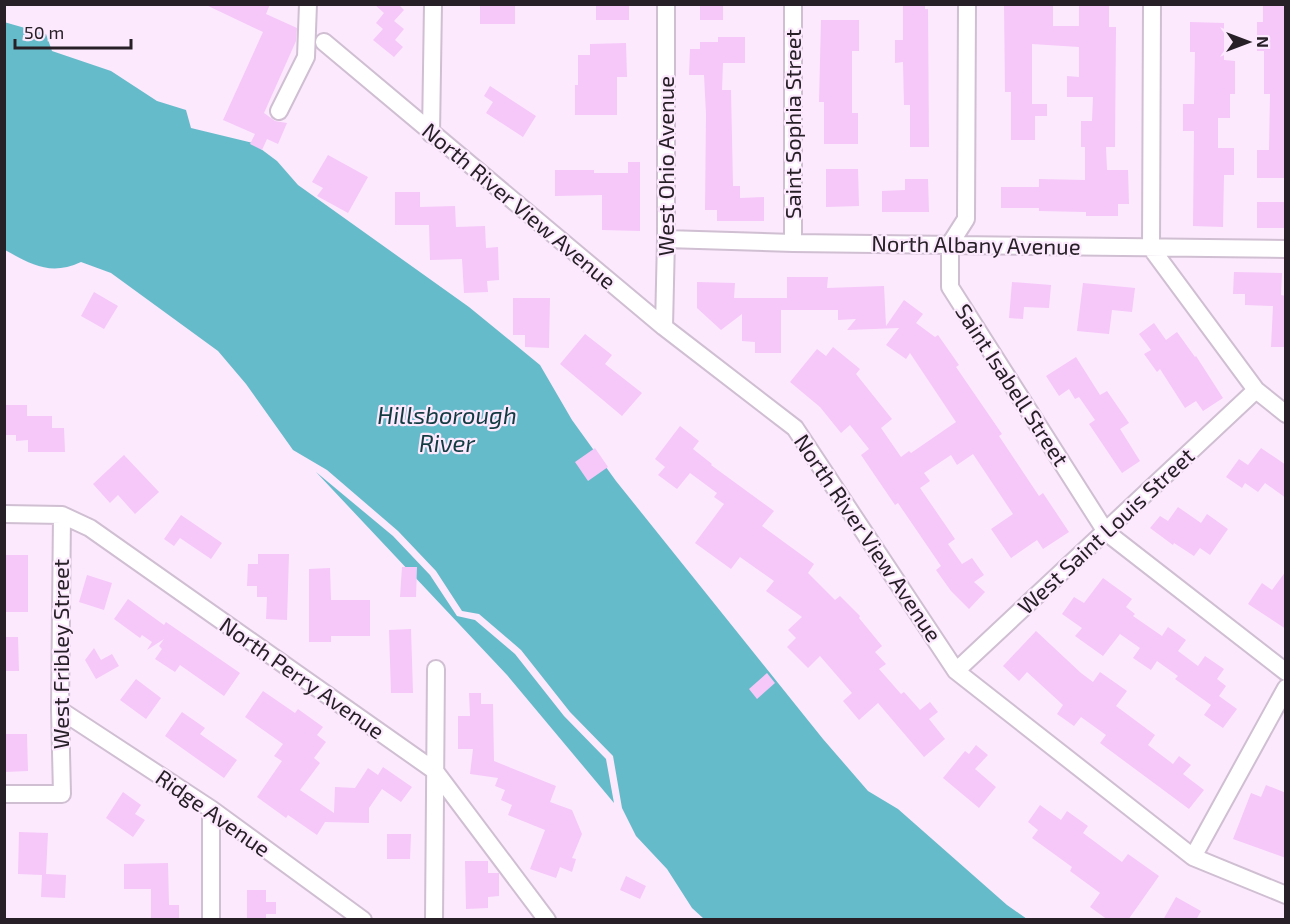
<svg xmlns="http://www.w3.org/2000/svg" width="1290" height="924" viewBox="0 0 1290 924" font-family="'Exo 2',sans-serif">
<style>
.water{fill:#66bbca}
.building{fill:#f6c7f9}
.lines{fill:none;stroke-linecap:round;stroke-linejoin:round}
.minor-casing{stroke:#d0bed2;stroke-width:20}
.minor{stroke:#fff;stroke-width:16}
.labels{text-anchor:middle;stroke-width:4.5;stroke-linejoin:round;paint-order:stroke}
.street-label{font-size:22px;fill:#272027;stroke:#fce9fe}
.water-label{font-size:24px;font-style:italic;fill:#123b41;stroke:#fce9fe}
</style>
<rect width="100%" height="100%" fill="#fce9fe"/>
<!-- water -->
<path class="water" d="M4 22 46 34 52 51 111 71 157 101 186 110 191 128 253 143 277 161 298 185 469 307 540 365 572 420 616 481 823 739 868 791 898 809 1007 905 1027 919H704L692 908 667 869 636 836 622 808 613 756 570 712 521 650 479 614 462 611 436 571 398 531 327 470 293 450 246 384 218 351 111 273 81 262C51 276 32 265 5 250Z
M316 472 393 536 430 575 457 616 475 620 515 654 564 716 606 759 614 803 507 675Z"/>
<!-- building -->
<path class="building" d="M204 4H270L266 14 297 28 296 41 264 113 275 121 287 123 278 144 267 139 262 150 250 144 255 134 223 120 263 32Z
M374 4H398L404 10 394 21 404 29 395 40 403 47 394 57 373 40 383 29 376 23 384 13Z
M480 4H515V24H480Z
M596 4H629V20H596Z
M700 4H723V20H700Z
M903 4H925V9H928L929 147H910V105H904L903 62 895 63V40H903Z
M1004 4H1053V26H1079V4H1109V27H1116L1115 147H1106L1107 170H1128L1129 204H1118V216H1086V212L1039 211V208H1001V187H1039V179L1085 180V147H1081V121H1092L1093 97H1067V76L1079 77V47L1032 44V104H1047V116H1035V140H1011V92H1005Z
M1263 4H1286V178H1257V150H1269L1270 94H1264V51H1257V22H1263Z
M821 20H859V51H852V113H858V144H824V102H819Z
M1190 22 1224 23V60L1235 61V94H1230V118H1218V148H1234V175H1224L1223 227 1193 226 1194 131H1183V104H1194L1195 52H1190Z
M718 37H745V63H723L722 90H731L733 186H740V198L764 197V221H717V210H705L706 114 704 75H689L690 49H700V42H718Z
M626 43 627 77H617V115H575V85H578V55H590V44Z
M490 86 536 116 523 137 486 113 493 102 484 96Z
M328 155 368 177 348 213 317 196 323 188 312 182Z
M628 162H640V231L602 230V195L555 196V170H594V173H628Z
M826 169H858L859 206 826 207Z
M905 179H928L929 212H882V191L905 190Z
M395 192H420V207L455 206 456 227 485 226 486 248 498 247 499 280 487 281 488 292 464 293 462 259 430 260 429 225H395Z
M1257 202H1286V228H1257Z
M1234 272 1282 273 1281 295 1286 296V347H1271L1273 306 1245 305V294H1233Z
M787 277H828L827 288 884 286 886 326 904 300 923 314 916 323 935 337 938 335 959 365 956 367 1002 434 999 436 1039 496 1043 493 1069 532 1043 549 1037 540 1011 558 991 529 1013 514 973 454 957 465 951 455 924 473 930 481 920 488 955 539 948 544 962 564 972 558 984 575 974 582 985 592 969 609 951 591 936 570 941 566 898 503 895 505 861 455 869 449 850 425 841 433 820 407 790 382 817 349 826 356 833 347 860 369 856 374 892 419 881 428 901 457 909 451 911 453 956 422 910 353 906 359 886 345 899 328 847 330 856 319 838 320V310H781V353H755V342L742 341V314L721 330 697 308V282L735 283 734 298H787Z
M1012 282 1051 285 1049 308 1024 307 1023 319 1009 318Z
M1083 283 1135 288 1132 312 1112 310 1109 334 1077 331Z
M94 292 118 306 104 329 81 316Z
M513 298H550L549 348 525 347V335H513Z
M1154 323 1166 340 1177 332 1195 357 1196 356 1223 398 1203 411 1196 401 1185 408 1160 369 1157 372 1144 354 1151 350 1139 334Z
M585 334 612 355 605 364 642 393 622 416 560 364Z
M1076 357 1100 395 1107 391 1129 423 1120 429 1140 461 1122 473 1089 424 1095 420 1079 397 1075 399 1069 389 1059 396 1046 376Z
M4 405H27V416H52V428H64L65 452H28V440L16 441V435H4Z
M680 426 699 441 693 449 712 464 711 465 774 511 762 526 814 564 808 573 835 600 840 596 860 616 859 618 882 646 875 652 886 664 879 669 901 694 904 692 920 710 930 702 938 712 929 719 945 739 924 757 878 703 859 720 843 701 852 693 820 656 808 668 787 647 796 638 788 630 802 617 766 591 774 581 740 557 731 569 695 543 724 504 714 497 717 493 690 473 677 489 658 475 665 467 655 459Z
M595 448 608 467 588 481 575 462Z
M1261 448 1286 465V498L1265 483 1258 492 1245 483 1242 488 1226 477 1239 459 1248 465Z
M124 455 159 492 135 514 118 495 110 503 93 484Z
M1178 507 1201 523 1207 514 1228 529 1210 555 1200 548 1194 556 1174 543 1173 545 1150 528 1160 516 1168 521Z
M181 515 222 543 211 559 180 538 174 546 164 539Z
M258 554H289L287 620 266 619 267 597H257V586H247L248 564H258Z
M4 555H28V612H4Z
M402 567H417L416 597H400Z
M330 568 331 600H370V636H331V642H309V569Z
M1286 571V629L1248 604 1262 583 1272 590Z
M87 575 112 583 104 610 79 602Z
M1103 578 1132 599 1126 607 1135 614 1133 616 1162 636 1168 627 1186 640 1178 651 1198 666 1205 656 1224 669 1217 679 1226 686 1219 696 1237 709 1223 728 1204 715 1211 705 1175 679 1178 676 1157 661 1151 670 1133 658 1140 648 1120 634 1103 656 1075 636 1082 628 1062 614 1074 597 1084 603Z
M128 599 164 625 166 622 240 673 224 696 180 665 175 672 155 659 162 649 159 646 164 639 147 650 152 642 142 635 140 638 114 619Z
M411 629 413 693H391L389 630Z
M1036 631 1081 673 1093 682 1100 672 1127 691 1116 706 1155 735 1148 745 1173 764 1179 756 1191 765 1183 774 1204 790 1189 809 1100 743 1106 735 1081 717 1074 726 1057 714 1063 705 1027 672 1019 681 1003 666Z
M4 637H18L19 671H4Z
M94 648 101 660 112 654 119 666 96 679 85 660Z
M767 673 775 683 757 699 749 689Z
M136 679 161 698 146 719 120 700Z
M263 691 295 713 298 709 323 727 317 735 326 742 314 758 320 763 300 790 334 813 335 787 355 788 368 768 378 775 383 767 412 787 401 802 382 789 369 808V823L325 822 317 835 288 815 286 818 257 797 282 761 274 756 283 744 245 717Z
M469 693H481V704H493L494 761 556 786 550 802 572 810 582 834 572 858 576 859 572 872 560 867 556 878 530 869 545 830 508 815 512 805 501 800 505 790 495 786 498 778 470 774 473 749H458V716H470Z
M182 712 205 728 200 734 237 760 224 778 165 736Z
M4 734H27L28 771 4 772Z
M976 745 988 755 975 769 996 787 979 808 943 778 965 751 969 754Z
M1266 785 1286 793V858L1233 839 1251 793 1261 797Z
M123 792 141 805 135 814 145 820 133 837 106 818Z
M1040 805 1061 820 1067 811 1088 826 1083 833 1122 862 1128 854 1159 876 1128 920H1108L1090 907 1100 893 1070 871 1072 867 1032 838 1038 830 1028 822Z
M19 832 48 833 46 874 66 875 65 898 41 897 42 875 18 874Z
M387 834H411L410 859H387Z
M465 861H488V873H499V896L488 897V908L466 909Z
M168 863 169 905H179V920H151V889H124V864Z
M626 876 646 886 640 899 620 890Z
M247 890H266V902H276V914H266V920H247Z
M1176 897 1201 911 1196 920H1163Z"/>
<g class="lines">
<!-- minor casing -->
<g class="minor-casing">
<path id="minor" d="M793 4V243
M967 4 966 219 950 244V287L1106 532 1286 672
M1152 4 1151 248 1256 390 1286 414
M324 42 664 327 795 428 956 671 1193 857 1286 895
M279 111 306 57 308 4
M431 134 433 4
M666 239 793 243 1286 249
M664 327 666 239V4
M4 514 62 515 90 528 435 771 547 920
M956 671 1256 390
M60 710 211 809 363 920
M4 794H62L60 710 62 515
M1193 857 1286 688
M211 920V809
M434 920 436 669"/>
</g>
<!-- minor -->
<use href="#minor" class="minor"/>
</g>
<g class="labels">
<!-- street labels -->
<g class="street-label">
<text transform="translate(793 124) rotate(-90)" y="8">Saint Sophia Street</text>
<text transform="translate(666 166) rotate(-90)" y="8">West Ohio Avenue</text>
<text transform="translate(519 206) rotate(40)" y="8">North River View Avenue</text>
<text transform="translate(976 245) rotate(1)" y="8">North Albany Avenue</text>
<text transform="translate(1012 385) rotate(57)" y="8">Saint Isabell Street</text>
<text transform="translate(1106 531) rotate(-43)" y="8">West Saint Louis Street</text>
<text transform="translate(868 538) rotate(56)" y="8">North River View Avenue</text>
<text transform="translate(61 654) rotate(-90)" y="8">West Fribley Street</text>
<text transform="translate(302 678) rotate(35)" y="8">North Perry Avenue</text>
<text transform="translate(213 813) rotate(35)" y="8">Ridge Avenue</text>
</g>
<!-- water labels -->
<g class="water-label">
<text x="447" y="424">Hillsborough<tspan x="447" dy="28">River</tspan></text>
</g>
</g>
<!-- border -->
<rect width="1290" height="924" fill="none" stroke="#272027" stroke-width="12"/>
<!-- north arrow -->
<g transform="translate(1248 42) rotate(90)" stroke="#fce9fe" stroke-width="4.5" paint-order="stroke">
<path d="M0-4.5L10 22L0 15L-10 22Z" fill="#272027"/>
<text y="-9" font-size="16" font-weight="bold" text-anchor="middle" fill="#272027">N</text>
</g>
<!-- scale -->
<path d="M15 39v9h116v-9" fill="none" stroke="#272027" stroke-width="3"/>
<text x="24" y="39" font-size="18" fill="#272027" stroke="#fce9fe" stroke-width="4.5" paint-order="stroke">50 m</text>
</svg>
